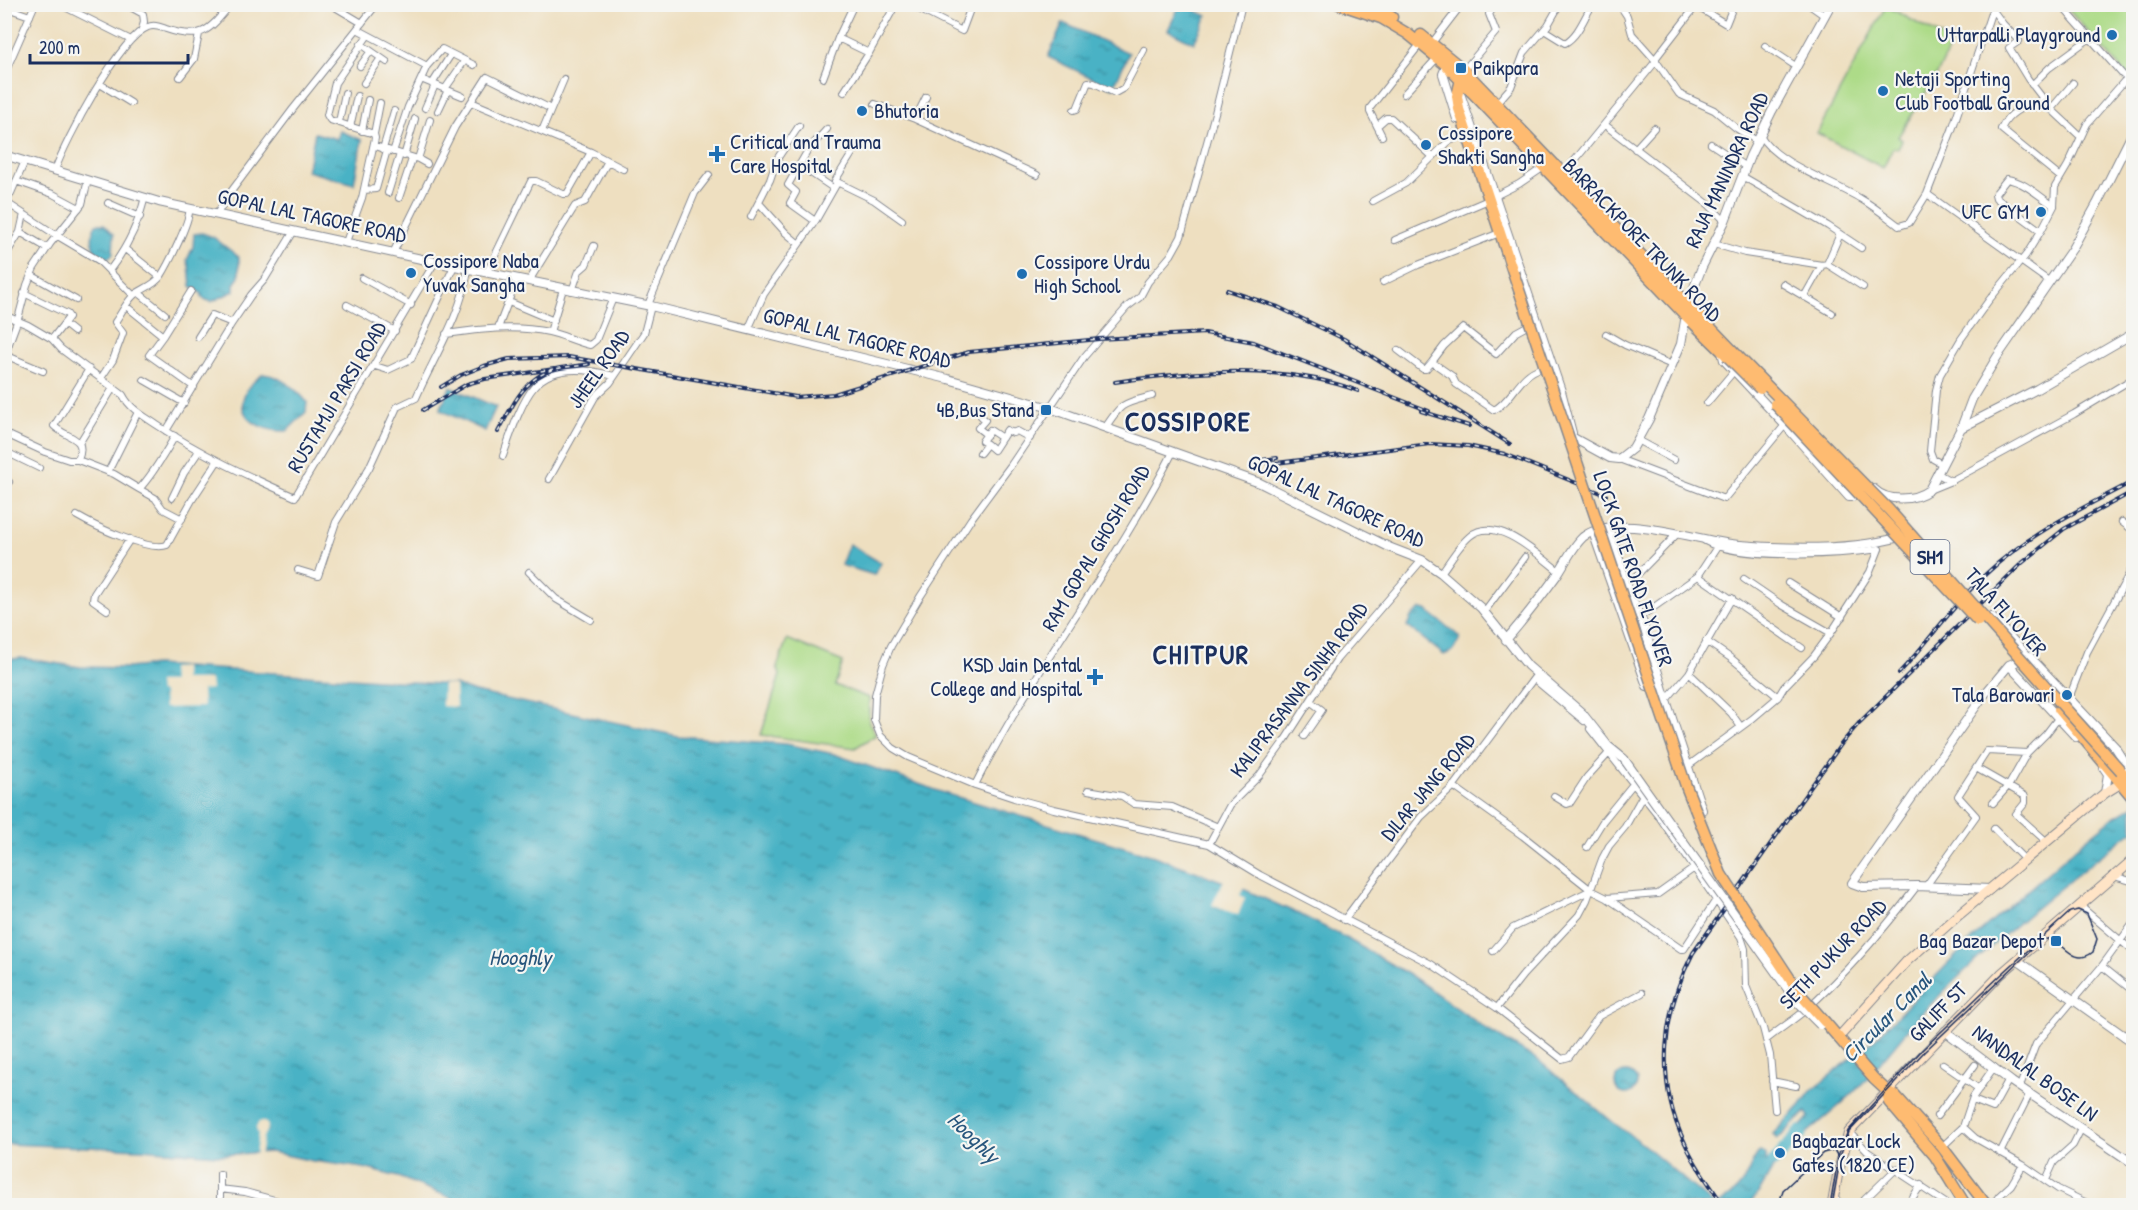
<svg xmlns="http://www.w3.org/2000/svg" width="2138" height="1210" viewBox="0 0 2138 1210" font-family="'Patrick Hand',sans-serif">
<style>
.park{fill:#addb88;stroke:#648573;stroke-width:1.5}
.water{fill:url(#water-ripples);stroke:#327092;stroke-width:1.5}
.pier{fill:#eedfc0}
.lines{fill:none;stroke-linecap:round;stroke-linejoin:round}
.canal{stroke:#48b2c5;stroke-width:5}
.minor-casing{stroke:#84878f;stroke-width:8}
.tertiary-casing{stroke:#84878f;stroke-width:10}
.secondary-casing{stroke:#84878f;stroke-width:11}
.primary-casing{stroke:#84878f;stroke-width:13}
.minor{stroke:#fff;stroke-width:6}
.tertiary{stroke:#fff;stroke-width:8}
.secondary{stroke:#ffe4c6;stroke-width:9}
.primary{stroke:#febb71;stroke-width:10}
.tram{stroke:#1b2f5e;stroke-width:1.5}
.rail-casing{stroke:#1b2f5e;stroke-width:4}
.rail{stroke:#f6f6f2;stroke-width:1.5;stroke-dasharray:4.5;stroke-linecap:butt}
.tertiary-bridge-casing{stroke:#84878f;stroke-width:10;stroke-linecap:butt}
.primary-bridge-casing{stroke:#84878f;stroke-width:13;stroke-linecap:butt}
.tertiary-bridge{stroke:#fff;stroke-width:8}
.primary-bridge{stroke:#febb71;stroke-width:10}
.poi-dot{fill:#1f6fb2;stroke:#f6f6f2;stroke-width:2}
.labels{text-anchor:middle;stroke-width:4.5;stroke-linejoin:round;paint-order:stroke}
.shield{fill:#f6f6f2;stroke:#5d6b8a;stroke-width:1.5}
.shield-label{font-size:20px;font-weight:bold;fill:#1b2f5e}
.poi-label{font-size:21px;fill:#1b2f5e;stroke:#f6f6f2;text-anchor:start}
.street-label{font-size:21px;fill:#1b2f5e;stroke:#f6f6f2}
.water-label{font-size:22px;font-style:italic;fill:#28567d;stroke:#f6f6f2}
.district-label{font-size:27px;font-weight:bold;letter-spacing:1.5px;fill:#1b2f5e;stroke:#f6f6f2}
</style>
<defs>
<pattern id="water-ripples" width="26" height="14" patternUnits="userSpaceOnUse" patternTransform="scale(1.5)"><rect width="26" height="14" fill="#48b2c5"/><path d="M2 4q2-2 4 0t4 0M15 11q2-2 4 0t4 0" fill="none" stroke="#3b91a3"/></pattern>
</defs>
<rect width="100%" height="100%" fill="#f6f6f2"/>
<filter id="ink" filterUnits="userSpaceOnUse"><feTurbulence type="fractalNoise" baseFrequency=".0167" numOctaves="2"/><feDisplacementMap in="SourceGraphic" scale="12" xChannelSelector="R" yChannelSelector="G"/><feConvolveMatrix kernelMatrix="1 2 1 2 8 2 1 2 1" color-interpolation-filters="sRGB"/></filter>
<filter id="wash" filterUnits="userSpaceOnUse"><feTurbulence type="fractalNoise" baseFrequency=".008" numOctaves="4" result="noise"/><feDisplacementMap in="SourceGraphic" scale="24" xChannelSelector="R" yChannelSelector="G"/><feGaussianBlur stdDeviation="1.35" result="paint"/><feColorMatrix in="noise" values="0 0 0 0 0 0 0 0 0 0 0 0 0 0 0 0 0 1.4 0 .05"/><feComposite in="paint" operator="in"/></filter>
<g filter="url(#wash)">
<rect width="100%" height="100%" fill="#eedfc0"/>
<!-- park -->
<path class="park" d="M2064 5H2133V81L2128 77Z
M1886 6 1952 42 1938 73 1898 137 1902 140 1898 149 1893 148 1883 168 1817 133Z
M787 639 843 662 835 685 869 698V722L876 735 855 748 761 735 780 675 777 667Z"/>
<!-- water -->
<path class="water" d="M1180 5H1184L1207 16 1194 43 1168 30Z
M1063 23 1129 53 1113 88 1048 57Z
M340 131 362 140 354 184 307 171 315 133 337 139Z
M96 224H104L114 234 113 254 107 259C90 256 90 237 96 224Z
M202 233 213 237 239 257V277L234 284V291L211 302 202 298V294L191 286 189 266 187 260 193 247 194 234Z
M263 374C280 375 297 390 307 402L306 412 287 431C246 432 224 401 263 374Z
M450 387 496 407 485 431 440 410Z
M849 544 881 563 874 575 841 565Z
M1421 609 1426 610 1455 633 1460 638 1453 651 1444 655 1407 626 1411 617Z
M21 658 80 667 128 668 155 665 455 685 475 692 678 736 786 744 834 754 944 793 1154 856 1243 889 1301 915 1344 937 1413 977 1485 1028 1538 1060 1614 1123 1645 1146 1714 1205 466 1206 452 1198 398 1177 364 1168 313 1161 271 1152 217 1155 141 1149 5 1144 4 660Z
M2133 806V831C2064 884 1994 940 1932 1003 1906 1029 1885 1059 1860 1086 1843 1104 1824 1118 1805 1135L1801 1133 1799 1128 1809 1117 1806 1112 1778 1139 1773 1134 1800 1106 1812 1090 1874 1040 1969 942 2078 846 2114 817Z
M1615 1083a11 11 0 1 1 22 0a11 11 0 1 1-22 0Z
M1760 1151 1766 1154V1161H1770L1775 1165 1758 1194 1748 1205H1717C1726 1199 1737 1192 1743 1182 1749 1172 1751 1161 1760 1151Z"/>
<!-- pier -->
<path class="pier" d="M184 667V680H210L211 689 202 690 203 707 164 708 163 692H159L158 682H172L171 668Z
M443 684 455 685 456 707 442 706Z
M1225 878 1244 886 1240 895 1245 898 1238 915 1212 905Z
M262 1121 267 1124 268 1127 263 1137 260 1156H255L258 1134 256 1128 259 1122Z"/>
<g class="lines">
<!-- canal -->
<path class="canal" d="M1799 1128 1801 1133 1805 1135 1775 1165 1770 1161Z
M1768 1167 1805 1128"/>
</g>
</g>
<g filter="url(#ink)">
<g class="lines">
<!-- minor casing -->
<g class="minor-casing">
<path id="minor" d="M59 4 131 40
M125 4 143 14 144 22 142 29
M330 4 362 23
M909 4 962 31 972 4
M1242 4 1215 113 1181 237 1171 255 1148 282 1140 297 1127 307 1084 357 1011 465 971 519 920 597 891 646 883 665 875 695 874 720 880 735 893 748 908 757 975 785 1014 798 1054 809 1209 844 1260 875 1431 964 1497 1008 1562 1059 1569 1057 1599 1016 1642 993
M1619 4 1627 16 1632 34 1656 61 1679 94 1714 110 1736 128 1757 141
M1808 4 1825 16
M2060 4 2123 75 2134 84
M4 7 30 16
M1992 9 2003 24 2019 41 2009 48 2028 79 2051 109 2081 137
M455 11 458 4
M357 29 427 66 421 79
M1544 30 1565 43C1579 35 1584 17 1593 4
M838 38 869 53 896 4
M1432 43 1462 4
M361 44 387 62
M1765 46 1797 67
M1655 59 1696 6 1726 24 1734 4
M360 66 371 51
M427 66 442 49 474 65
M1464 70 1496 32 1489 14 1496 4
M4 75 35 4
M180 77 194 59 199 34
M823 78 838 38 854 4
M364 83 381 58
M100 84 131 103
M432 84 450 56
M2032 85 2049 68 2090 38
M445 89 463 63
M844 92 869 53
M1404 94 1437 58
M926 97 915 119 1037 175
M2043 100C2024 107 2010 110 2001 129L2060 177
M471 102 591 152 623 169
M875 104 915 119
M1496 104 1511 87 1524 53 1548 25 1560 4
M425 108 435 85
M2051 109 2073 83
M1074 110 1077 109 1088 82 1094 83 1115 93 1124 88 1144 50
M438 111 448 90
M339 122 345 93
M1605 125 1708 204 1725 221
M1377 126 1386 118H1391L1433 157
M350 127 357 96
M362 131 368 100
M542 131 564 79
M374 134 380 103
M1760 135C1776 164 1832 181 1861 199 1875 207 1887 217 1899 226L1909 223 1927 194 1952 130 1994 4
M1382 136 1370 112V108L1421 43
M1711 144 1746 167
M375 146 418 159 427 164
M383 149 394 111
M1635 149 1654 128
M393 152 408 107 421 79 462 96
M853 152 835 181 874 200 902 220
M404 156 415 119
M418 159 430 120
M799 165 833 188
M55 170C66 140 119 38 148 27 154 24 160 27 166 29 201 41 209 31 231 4
M1562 176 1656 61
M1742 176 1828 226 1861 248
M16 181 53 194 79 208
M364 190 376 189 387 150
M388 193 400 154
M1927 194 2050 282
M1495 196 1519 184 1544 167
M399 198 412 159
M4 200 11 193 25 161
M4 201 56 235 98 260 133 295
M1373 201 1406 183 1448 142 1463 135
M108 203 140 217
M759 203 786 233 799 244
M217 214 227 197 293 109 377 4
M751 217 770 180 777 159 799 126
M815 221 790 203 796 192 788 185 808 150 827 129
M2041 231 1996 198 1995 194 2007 179C2025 182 2039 196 2054 206
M20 232 47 248
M1395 240 1486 201
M346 242 362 198 375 138 374 134 330 120 327 115 335 83 368 35
M1714 244 1745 253 1822 265 1827 264 1863 287
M125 249 160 277
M393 253 455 127 487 77 551 109
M4 258 20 232 24 214
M1827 264 1840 234
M109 271C127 248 138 226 145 197
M487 272 531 181H536L563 194H567L591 152
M31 275 76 300
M362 278 411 305
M529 281 575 206 585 202 608 161
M1383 282 1418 265 1497 234
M1783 284 1832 313
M572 291 579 271 586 265 594 246
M24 293 67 314 69 317 52 339
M139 293 165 314
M1804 297 1822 265
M509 302 554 321
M347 305 395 331
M648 305 695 193 709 175
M126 306 163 336 149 355 194 387
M4 315 28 325 52 339 61 349 123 395C130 409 144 416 157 425 202 455 246 475 295 497L435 262
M64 324 74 332
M1527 326 1516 332 1496 354 1463 328 1444 346 1432 362 1452 376 1456 384 1494 410C1513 400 1519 374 1541 368
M498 328 517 279
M748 330 764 294 816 220 837 183
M550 332 563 289
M446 334C480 329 515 325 549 332 563 335 576 342 590 345L596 340 613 298
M1606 334 1625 345 1672 365
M163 336 191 291
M198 337 212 315 232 323
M1398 350 1423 369H1426L1432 362
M5 355 43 371
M4 357 18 319 27 285 34 268 50 244 82 204 88 180
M375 366 388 370 411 359 454 266
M101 378 113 360 123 333 115 322C121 314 127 301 134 295 143 288 154 286 161 276 168 265 192 218 189 208
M144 380 184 403
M1707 403 1734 371
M981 416 985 420 978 428 987 435
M1105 428C1122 402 1122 404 1152 396
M166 431 232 323 251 295 265 279 294 231
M4 433 45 452 69 460H78L114 474 139 489C152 476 165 453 175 436
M1637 440 1674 460
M80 442 113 388
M987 444 982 441 990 430 1002 438
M4 451 39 468
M980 453 987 444 994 450 1007 430 1013 433 1017 431 1030 438
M503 456C510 436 521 402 534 387 553 364 589 369 614 376
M1619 459 1724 499 1785 425
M78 460C88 436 67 439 54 426L89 369
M1942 464 1933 459 1930 451 1936 390 1940 375 1961 339 1989 300 2026 255 2041 231 2054 206 2055 187 2068 165 2087 124 2126 79
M108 472 138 412
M1938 474 1951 481 2074 414 2134 378
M4 479 9 482
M549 479 595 397 610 383 644 333 651 306
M139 489 155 498 163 509 182 519
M1929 490 1951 481
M172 498 184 473 199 451
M77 516C94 526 150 552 167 545L192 500 217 462
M2122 522 2134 531
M1705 541C1738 560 1840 555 1879 549
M298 570 318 576 336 522 369 468 397 407 416 398C434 357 462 314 468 269
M529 572 556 599 591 620
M1441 573C1450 561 1459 545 1470 536 1497 514 1539 556 1559 571
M1698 576 1802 648
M1744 579 1782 605 1831 633
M1626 582 1634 578 1677 534
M1788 583 1842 617
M107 610 93 600 94 594 130 539
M1484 612 1525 557
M1992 616 2029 656
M1640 617 1698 576 1717 547
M1706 641 1732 659 1778 697
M1689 673 1731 713 1741 727
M1534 679 1584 721
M1666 700 1689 673 1732 598
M2071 702V693L2087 652 2134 565
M1590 729 1658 815 1716 900 1684 949H1681L1607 898
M1304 736 1322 710 1310 701
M1688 766 1752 719 1778 697 1784 687 1814 656 1831 633 1870 572 1879 549
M1976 768 2025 796V803L2016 814 2047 842
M975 785C1033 670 1114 567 1173 452
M1453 786 1523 836 1591 890 1607 898 1658 894 1693 869
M1088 790 1122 796 1134 804 1172 807 1218 827
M1554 796 1567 804 1570 803 1587 777 1608 754
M1993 803 2009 785 2027 753
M1994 829 2025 860
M1209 844 1230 805 1259 776 1285 740 1337 659 1422 560
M1587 847 1603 821 1633 784
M2114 876 2134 882
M1926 886 1976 816 1958 796 1987 751 2027 753 2046 734 2059 717
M1716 900 1741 937 1745 949 1746 986 1763 1028 1770 1055 1775 1110
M2079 905 2134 952
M1344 920 1421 817 1452 788 1534 678
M1493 951 1513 928 1591 890
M2102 966 2134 992
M1497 1008 1523 975 1579 915 1587 900 1602 859 1609 846 1625 827 1643 795
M2124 1037 2134 1026
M1766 1040C1778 1030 1791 1022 1803 1012 1846 974 1883 931 1917 886
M1943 1064 1979 1089
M1772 1081 1796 1086
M2020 1086 2036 1044 2102 966 2134 922
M2130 1090 2134 1093
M1973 1100 1993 1108 2009 1079
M1937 1116 1975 1065
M1963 1127 1975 1138 2023 1165 2058 1189 2093 1206
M1849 1132 1868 1152 1950 1206
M1942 1147 1963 1127 1973 1097 1994 1067
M2000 1153 2030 1093
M2046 1180 2054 1162 2073 1145 2081 1129
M220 1189 245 1192 297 1206
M1834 1198 1844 1206
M220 1206V1174
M1858 1206 1896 1169
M1907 1206 1921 1185
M1992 1206 1999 1196 2011 1185 2023 1165"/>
</g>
<!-- tertiary casing -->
<g class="tertiary-casing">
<path id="tertiary" d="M1448 62 1443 74 1457 119
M1461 96 1561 391 1572 433
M4 155 159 202 435 262 651 306 948 379 1050 408 1260 483 1391 548 1422 560 1441 573 1481 608 1528 666 1582 713 1608 746 1624 759
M1722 352 1724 360 1785 425 1849 497H1852L1861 488
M1961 428 2037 389 2134 333
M1568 435 1610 458 1619 459 1633 448 1649 419 1681 344 1688 303 1702 267 1725 221 1750 156 1772 111 1831 4
M1874 489C1887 502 1914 501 1929 490L1961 428 1972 399 1997 357 2072 249 2097 204 2134 130
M1609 527 1630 595 1643 623 1666 700 1702 810
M1593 532 1647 686
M1506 640C1524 619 1541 597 1557 575 1565 563 1573 546 1583 537 1615 511 1701 542 1740 545 1789 549 1853 550 1900 537
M2009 665 2076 737
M2104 768 2108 774 2105 793
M1990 889 1917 886 1863 887 1852 883 1984 695 2009 665 2029 656 2116 748 2128 767 2134 768
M2017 960 2134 1043
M1945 1031 2012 1082 2134 1164"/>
</g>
<!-- secondary casing -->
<g class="secondary-casing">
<path id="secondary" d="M1838 1038 1907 961 1960 914 2105 793 2134 775
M1832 1206 1838 1173 1849 1132 2001 974 2134 859"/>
</g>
<!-- primary casing -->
<g class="primary-casing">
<path id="primary" d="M1339 4 1381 18 1408 34 1446 65 1686 316 1727 356
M1369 4 1392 17
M1421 35 1464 70 1732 350
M1462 75 1457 96 1459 109 1513 272
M2059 709 2134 799
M2121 771 2134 786
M1825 1022 1874 1079 1887 1091 1889 1102 1935 1156 1966 1206
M1887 1091 1896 1096 1942 1147 1987 1206"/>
</g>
<!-- minor -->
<use href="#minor" class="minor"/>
<!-- tertiary -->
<use href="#tertiary" class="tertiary"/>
<!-- secondary -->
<use href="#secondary" class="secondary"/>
<!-- primary -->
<use href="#primary" class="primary"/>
<!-- tram -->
<path class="tram" d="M1787 1206 1781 1197 1783 1190 1823 1153 1834 1150 1840 1160
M1830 1206 1839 1153 1848 1131 1922 1050 2002 974 2070 912 2078 910 2087 914 2097 939 2093 952C2076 966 2066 947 2052 938L2042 940 1924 1052 1849 1132 1841 1154 1832 1206"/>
<!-- rail casing -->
<g class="rail-casing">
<path id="rail" d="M1227 290 1278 307 1344 339 1510 444
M1115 382C1192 371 1284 363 1358 391
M441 387 461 375 484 366 509 359 569 357 796 397 834 394 969 352 1099 339 1205 333 1254 342 1429 411
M423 410 467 384 485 379 554 369
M1421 411 1469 426
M498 432C512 407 522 380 552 370 563 366 577 367 589 364
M1255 461 1277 458
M1268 464 1430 444 1468 446 1505 454 1606 495
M1899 673C1930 641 1954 603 1987 573 2030 533 2082 508 2134 481
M1724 1206C1710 1185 1695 1166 1685 1143 1655 1082 1662 1012 1693 953L1842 743 1859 723 2022 563 2064 529 2134 491"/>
</g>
<!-- rail -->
<use href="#rail" class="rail"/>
<!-- tertiary-bridge casing -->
<g class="tertiary-bridge-casing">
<path id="tertiary-bridge" d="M1624 759 1797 1002 1820 1025"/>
</g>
<!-- primary-bridge casing -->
<g class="primary-bridge-casing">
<path id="primary-bridge" d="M1513 272 1686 786 1721 874 1800 994 1825 1022
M1732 350 1889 510 2121 771
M1727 356 1760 389
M1775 404 1978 621"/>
</g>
<!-- tertiary-bridge -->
<use href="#tertiary-bridge" class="tertiary-bridge"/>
<!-- primary-bridge -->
<use href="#primary-bridge" class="primary-bridge"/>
</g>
</g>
<!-- markers -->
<g class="poi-dot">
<circle cx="2112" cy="35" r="6"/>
<rect x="1455" y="62" width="12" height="12" rx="3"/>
<circle cx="1883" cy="91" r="6"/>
<circle cx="862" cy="111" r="6"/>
<circle cx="1426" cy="145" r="6"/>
<path d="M714 145h6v6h6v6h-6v6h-6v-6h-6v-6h6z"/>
<circle cx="2041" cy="212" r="6"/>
<circle cx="411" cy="273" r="6"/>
<circle cx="1022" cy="274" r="6"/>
<rect x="1040" y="404" width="12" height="12" rx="3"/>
<path d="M1092 668h6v6h6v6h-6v6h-6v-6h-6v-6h6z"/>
<circle cx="2067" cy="695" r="6"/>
<rect x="2050" y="935" width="12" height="12" rx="3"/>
<circle cx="1780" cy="1153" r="6"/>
</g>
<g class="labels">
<!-- shield labels -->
<rect class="shield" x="1910.5" y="540" width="39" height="34" rx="4.5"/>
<g class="shield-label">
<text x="1930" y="564">SH1</text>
</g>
<!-- poi labels -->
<g class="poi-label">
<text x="2100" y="42" text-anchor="end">Uttarpalli Playground</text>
<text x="1473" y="75">Paikpara</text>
<text x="1895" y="86">Netaji Sporting<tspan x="1895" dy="24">Club Football Ground</tspan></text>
<text x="874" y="118">Bhutoria</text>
<text x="1438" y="140">Cossipore<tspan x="1438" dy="24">Shakti Sangha</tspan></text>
<text x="730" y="149">Critical and Trauma<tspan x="730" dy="24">Care Hospital</tspan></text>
<text x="2029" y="219" text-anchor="end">UFC GYM</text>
<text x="423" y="268">Cossipore Naba<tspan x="423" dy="24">Yuvak Sangha</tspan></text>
<text x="1034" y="269">Cossipore Urdu<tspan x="1034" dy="24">High School</tspan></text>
<text x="1034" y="417" text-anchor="end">4B,Bus Stand</text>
<text x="1082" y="672" text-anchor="end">KSD Jain Dental<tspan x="1082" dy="24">College and Hospital</tspan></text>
<text x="2055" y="702" text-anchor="end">Tala Barowari</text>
<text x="2044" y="948" text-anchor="end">Bag Bazar Depot</text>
<text x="1792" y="1148">Bagbazar Lock<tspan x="1792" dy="24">Gates (1820 CE)</tspan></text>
</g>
<!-- street labels -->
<g class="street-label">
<text transform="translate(1727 170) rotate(-65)" y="7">RAJA MANINDRA ROAD</text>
<text transform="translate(312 216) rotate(12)" y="7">GOPAL LAL TAGORE ROAD</text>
<text transform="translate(1642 240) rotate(46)" y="7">BARRACKPORE TRUNK ROAD</text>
<text transform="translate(857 338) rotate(14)" y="7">GOPAL LAL TAGORE ROAD</text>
<text transform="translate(599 369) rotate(-55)" y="7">JHEEL ROAD</text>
<text transform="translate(337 397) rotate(-59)" y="7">RUSTAMJI PARSI ROAD</text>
<text transform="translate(1336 501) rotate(25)" y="7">GOPAL LAL TAGORE ROAD</text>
<text transform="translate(1096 548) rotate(-59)" y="7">RAM GOPAL GHOSH ROAD</text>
<text transform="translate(1633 569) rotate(71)" y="7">LOCK GATE ROAD FLYOVER</text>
<text transform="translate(2006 612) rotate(48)" y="7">TALA FLYOVER</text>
<text transform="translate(1299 690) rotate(-53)" y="7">KALIPRASANNA SINHA ROAD</text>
<text transform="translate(1428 787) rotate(-50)" y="7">DILAR JANG ROAD</text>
<text transform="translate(1833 954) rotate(-46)" y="7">SETH PUKUR ROAD</text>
<text transform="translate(1938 1012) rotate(-46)" y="7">GALIFF ST</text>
<text transform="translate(2035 1073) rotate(36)" y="7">NANDALAL BOSE LN</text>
</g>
<!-- water labels -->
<g class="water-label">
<text x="520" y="965">Hooghly</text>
<text transform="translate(1886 1017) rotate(-45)" y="8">Circular Canal</text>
<text transform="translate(974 1137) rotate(44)" y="8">Hooghly</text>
</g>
<!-- district labels -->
<g class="district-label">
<text x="1188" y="431">COSSIPORE</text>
<text x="1201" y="664">CHITPUR</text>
</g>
</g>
<!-- margin -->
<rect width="2138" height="1210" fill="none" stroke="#f6f6f2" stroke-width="24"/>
<!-- scale -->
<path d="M30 54v9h158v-9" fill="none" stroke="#1b2f5e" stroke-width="3"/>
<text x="39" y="54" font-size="18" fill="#1b2f5e" stroke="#f6f6f2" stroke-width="4.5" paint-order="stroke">200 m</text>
</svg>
